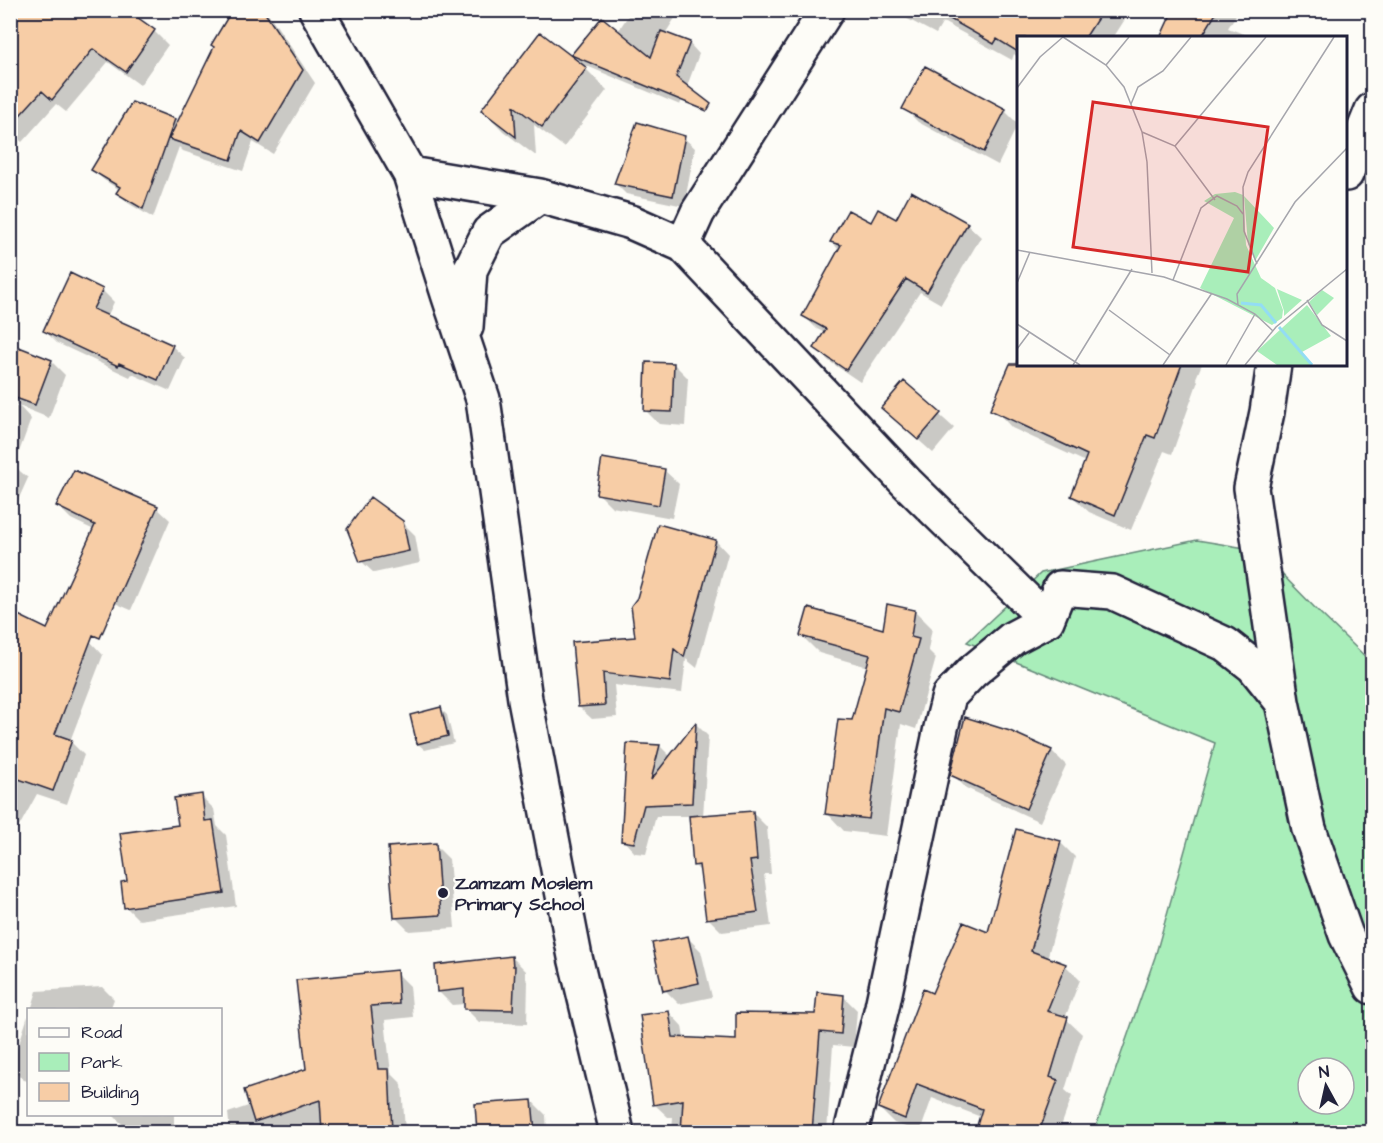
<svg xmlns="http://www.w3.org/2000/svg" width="1383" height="1143" viewBox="0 0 1383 1143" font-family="'Architects Daughter',sans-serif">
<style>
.green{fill:#a9eeba;stroke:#66887a;stroke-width:1.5;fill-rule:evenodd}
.shadow{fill:#0003}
.building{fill:#f7cda6;stroke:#22223b;stroke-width:1.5}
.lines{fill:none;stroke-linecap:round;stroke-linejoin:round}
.street-casing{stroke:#22223b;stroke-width:38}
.street{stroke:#fdfcf7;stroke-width:33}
.poi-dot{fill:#22223b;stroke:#fdfcf7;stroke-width:2}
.labels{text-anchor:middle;stroke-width:4.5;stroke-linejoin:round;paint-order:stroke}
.poi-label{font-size:18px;font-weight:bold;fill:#22223b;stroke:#fdfcf7;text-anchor:start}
.inset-river{fill:none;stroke:#93ddf4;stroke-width:3}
.inset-road{fill:none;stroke:#a5a5ac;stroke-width:1.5}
.view{fill:#d62828;fill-opacity:0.15;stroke:#d62828;stroke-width:3}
.inset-edge{fill:none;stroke:#22223b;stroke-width:3}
</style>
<rect width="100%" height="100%" fill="#fdfcf7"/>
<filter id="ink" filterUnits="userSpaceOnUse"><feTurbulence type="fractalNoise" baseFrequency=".0167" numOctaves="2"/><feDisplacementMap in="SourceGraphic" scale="12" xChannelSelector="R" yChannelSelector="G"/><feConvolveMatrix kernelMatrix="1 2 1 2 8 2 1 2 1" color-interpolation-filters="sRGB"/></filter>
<g filter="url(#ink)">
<!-- green -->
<path class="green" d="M1197 540 1257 550 1275 693 1372 995V1132H1094L1155 957 1215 743 967 642 1041 573ZM1308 1068H1344V1104H1308Z
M1271 563 1320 613 1372 663V963L1317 827Z"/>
<!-- shadow -->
<path class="shadow" d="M10 10H124L154 31 168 45 140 85 108 62 66 112 56 104 22 142 10 132Z
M216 10H266L315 83 273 154 253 142 243 171 183 151 179 147 153 218 128 203 118 193 120 190 104 180 93 170 174 120 178 124 227 21Z
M632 10H680L665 34 689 43 699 54 680 105 582 64 573 55 618 31Z
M896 10H1131L1113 38H1018V57L1014 54 1012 60 943 22 936 34 902 16Z
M1175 10H1239L1228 28 1254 38H1163Z
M540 34 586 69 607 90 564 147 534 125 536 156 503 131 483 110Z
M925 68 1005 111 1018 124 998 165 918 122 904 108Z
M684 138 695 148 684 206 626 194 616 184Z
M896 221 967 224 981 237 941 304 920 292 860 382 829 361 816 348 825 333 817 329 803 315 839 250 832 242 871 224Z
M102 290 114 302 107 317 172 346 185 358 170 391 132 374 130 377 57 343 44 330Z
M1018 357V364H1202L1196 378 1198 381 1172 454 1164 451 1131 530 1089 512 1072 496 1086 462 1012 428 996 411Z
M51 361 65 375 49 418 19 406 31 419 14 466 28 478 10 518V405L20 408 10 399V374Z
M674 364 688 378 685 426 659 424 645 410Z
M904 383 954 428 933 453 883 408Z
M665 471 679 484 672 518 612 507 598 493Z
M75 472 157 508 170 520 131 610 85 590 94 530 71 519 58 506Z
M402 522 415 535 420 563 374 573 361 561Z
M716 541 728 554 697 668 686 659 682 693 614 685 617 717 592 719 579 707 574 644 637 639Z
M10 609 18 616 48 631 90 641 103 655 70 741 84 755 67 804 37 794 10 843Z
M915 611 932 628 928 650 936 658 916 729 901 724 886 836 844 831 827 813 868 667 819 653 802 636 884 631Z
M441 709 447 715 454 743 425 750 418 744Z
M697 725 708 736 703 817 753 813 767 827 771 874H764L771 926 722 932 708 918 701 872 694 865 690 816H656L646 854 635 853 623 840 629 745 660 746 671 757Z
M1010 732 1052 751 1066 765 1040 822 966 788 952 774Z
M201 796 214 809 217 826 226 835 236 906 139 920 126 907 129 882 180 826Z
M1060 842 1075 857 1047 959 1065 965 1080 980 1065 1018 1082 1034 1065 1090 1072 1096 1059 1132H976L981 1117 932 1098 920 1132 894 1123 879 1108 933 995 989 934Z
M435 845 449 859 455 928 409 931 395 917Z
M687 937 701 951 712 997 679 1004 665 990Z
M512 957 526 971V979L528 981 527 1024 479 1022 465 1008V1004L452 1005 438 991Z
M396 972 410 986 413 1017 385 1020 391 1073 402 1084 405 1132H230L228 1113 251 1105 307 1070Z
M102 987 114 999 110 1010H31L37 991Z
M843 996 857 1010 854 1047 833 1045 827 1132H672L673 1117H668L654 1104 669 1012 682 1026 684 1039 737 1042 817 1015Z
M28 1016V1081L24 1080 11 1068Z
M532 1101 546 1115 547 1132H479L477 1105Z
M112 1114H174V1126L123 1125Z"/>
<!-- building -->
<path class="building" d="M10 10H127L155 30 126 72 93 49 52 100 42 91 10 126Z
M232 10H263L303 70 260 143 241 131 231 160 169 139 214 47 211 45Z
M934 10H1103L1085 38H1018V52L997 39 994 44Z
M1173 10H1218L1201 38H1160Z
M602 17 651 57 661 31 690 42 676 77 711 104 707 111 571 55Z
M540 32 587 68 542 127 514 106 516 137 481 110Z
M925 66 1006 109 984 152 902 109Z
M132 102 175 119 143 209 116 193 120 187 91 170Z
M637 122 685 136 673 196 614 184Z
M911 191 968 223 927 292 906 279 846 370 814 348 826 329 802 316 841 245 830 242 848 210 871 222 878 209 896 219Z
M70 273 103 289 93 309 173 345 158 380 119 363 118 366 43 331Z
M19 347 52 360 35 405 10 396V369Z
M646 362 674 363 672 412 644 411Z
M1010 364H1182L1155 438 1147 435 1115 515 1071 496 1087 455 990 410Z
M904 381 941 413 918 440 881 408Z
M602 458 665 469 659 505 596 494Z
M74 470 158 506 100 638 93 635 55 734 72 740 53 791 10 776V611L47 629 95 525 56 506Z
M370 497 403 521 409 551 360 562 347 529Z
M658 524 716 540 684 657 674 649 670 682 603 673 605 705 578 707 572 642 635 637 631 606 637 598Z
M887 604 915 610 911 637 919 639 899 712 884 708 869 819 825 814 838 719 852 720 870 655 800 636 808 608 883 629Z
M441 707 448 736 417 744 410 715Z
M965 717 1010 731 1052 750 1026 809 950 775Z
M696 722 692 803 644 805 634 843 621 841 627 743 660 745 651 780Z
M202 794 205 821 213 820 224 893 124 908 121 882 127 881 120 833 178 825 174 798Z
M753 811 757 860 750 861 758 912 706 919 699 865 693 866 689 816Z
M1016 829 1061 841 1031 951 1066 964 1047 1011 1068 1017 1050 1077 1058 1080 1039 1132H975L982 1109 917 1084 905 1119 878 1108 923 989 932 993 963 922 988 932Z
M436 843 441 915 394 918 388 847Z
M688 936 699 983 663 991 652 943Z
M512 956 513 966H515L513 1010 464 1009V989L437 992 435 965Z
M397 970 399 1004 371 1006 378 1069H389L392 1132H322L320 1100 254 1122 244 1090 306 1069 296 980Z
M817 992 844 995 841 1034 820 1032 812 1132H681L683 1100 653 1105 640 1015 669 1011 673 1037 736 1040V1013L815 1014Z
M532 1100 535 1132H477L475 1104Z"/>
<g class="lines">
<!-- street casing -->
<g class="street-casing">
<path id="street" d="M316 10 410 174 449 297 483 399 525 699 575 957 617 1132
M410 174 540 196 631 222 683 245 906 482 1047 620
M1346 174 1372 110
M683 245 698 212 827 10
M466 327 470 270 489 232 540 196
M1274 364 1267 412 1251 488 1282 702 1309 829 1346 935 1372 987
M851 1132 882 1007 941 728 949 696 972 672 1013 638 1047 620 1060 588 1112 592 1225 644 1253 666 1282 702"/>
</g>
<!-- street -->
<use href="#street" class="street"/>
</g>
</g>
<!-- markers -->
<circle class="poi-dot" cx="443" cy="893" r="6"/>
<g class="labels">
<!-- poi labels -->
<g class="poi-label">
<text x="455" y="889">Zamzam Moslem<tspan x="455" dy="21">Primary School</tspan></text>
</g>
</g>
<!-- overview -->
<g transform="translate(1017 36)">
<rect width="330" height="330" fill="#fdfcf7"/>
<path d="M218 156 226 159 229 209 244 242 258 252 266 274 265 282 255 289 183 252 217 182 187 165 198 158ZM227 160 257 192 238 225 231 208ZM260 253 285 264 267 280V275ZM305 254 317 262 300 279 292 266ZM290 269 314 300 285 316 295 329H260L240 315Z" fill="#a9eeba"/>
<path class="inset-river" d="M224 267 244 269 259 287M262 291 295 329"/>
<path class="inset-road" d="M46 1 89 29 107 51 125 96 130 126 135 237M89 29 112 1M0 52 23 21 46 1M114 68 121 51 146 35 174 1M125 96 158 110 198 164M158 110 249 1M0 214 147 241 210 263 238 278 256 295M240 228 227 195 226 151 231 136 317 1M156 244 184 172 200 160 220 170 226 178M0 247 13 216M290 264 305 289 330 305M221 269 220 258 278 166 330 112M92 274 153 319M0 288 63 329M0 313 12 297M56 329 115 233M146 329 195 257M209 329 238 278M228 329 259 291 330 233"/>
<path class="view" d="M76 66 251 91 231 236 56 211Z"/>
<rect width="330" height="330" class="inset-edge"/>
</g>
<!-- margin -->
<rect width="1383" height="1143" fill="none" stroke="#fdfcf7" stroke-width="36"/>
<rect x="18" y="18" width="1347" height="1107" fill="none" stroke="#22223b" stroke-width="2" filter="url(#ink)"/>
<!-- legend -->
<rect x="27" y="1008" width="195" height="108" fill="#fdfcf7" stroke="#a5a5ac" stroke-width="1.5"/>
<rect x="39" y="1028" width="30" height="9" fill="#fdfcf7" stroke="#a5a5ac" stroke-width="1.5"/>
<text x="81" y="1038" font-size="18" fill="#22223b">Road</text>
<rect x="39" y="1053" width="30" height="18" fill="#a9eeba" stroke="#a5a5ac" stroke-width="1.5"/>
<text x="81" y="1068" font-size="18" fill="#22223b">Park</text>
<rect x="39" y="1083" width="30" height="18" fill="#f7cda6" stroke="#a5a5ac" stroke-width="1.5"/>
<text x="81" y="1098" font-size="18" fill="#22223b">Building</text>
<!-- north arrow -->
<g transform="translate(1326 1086) rotate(352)"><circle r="28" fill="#fdfcf7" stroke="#a5a5ac" stroke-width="1.5"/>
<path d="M0-4.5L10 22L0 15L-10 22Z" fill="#22223b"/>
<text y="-9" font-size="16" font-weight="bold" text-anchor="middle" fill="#22223b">N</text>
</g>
</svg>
